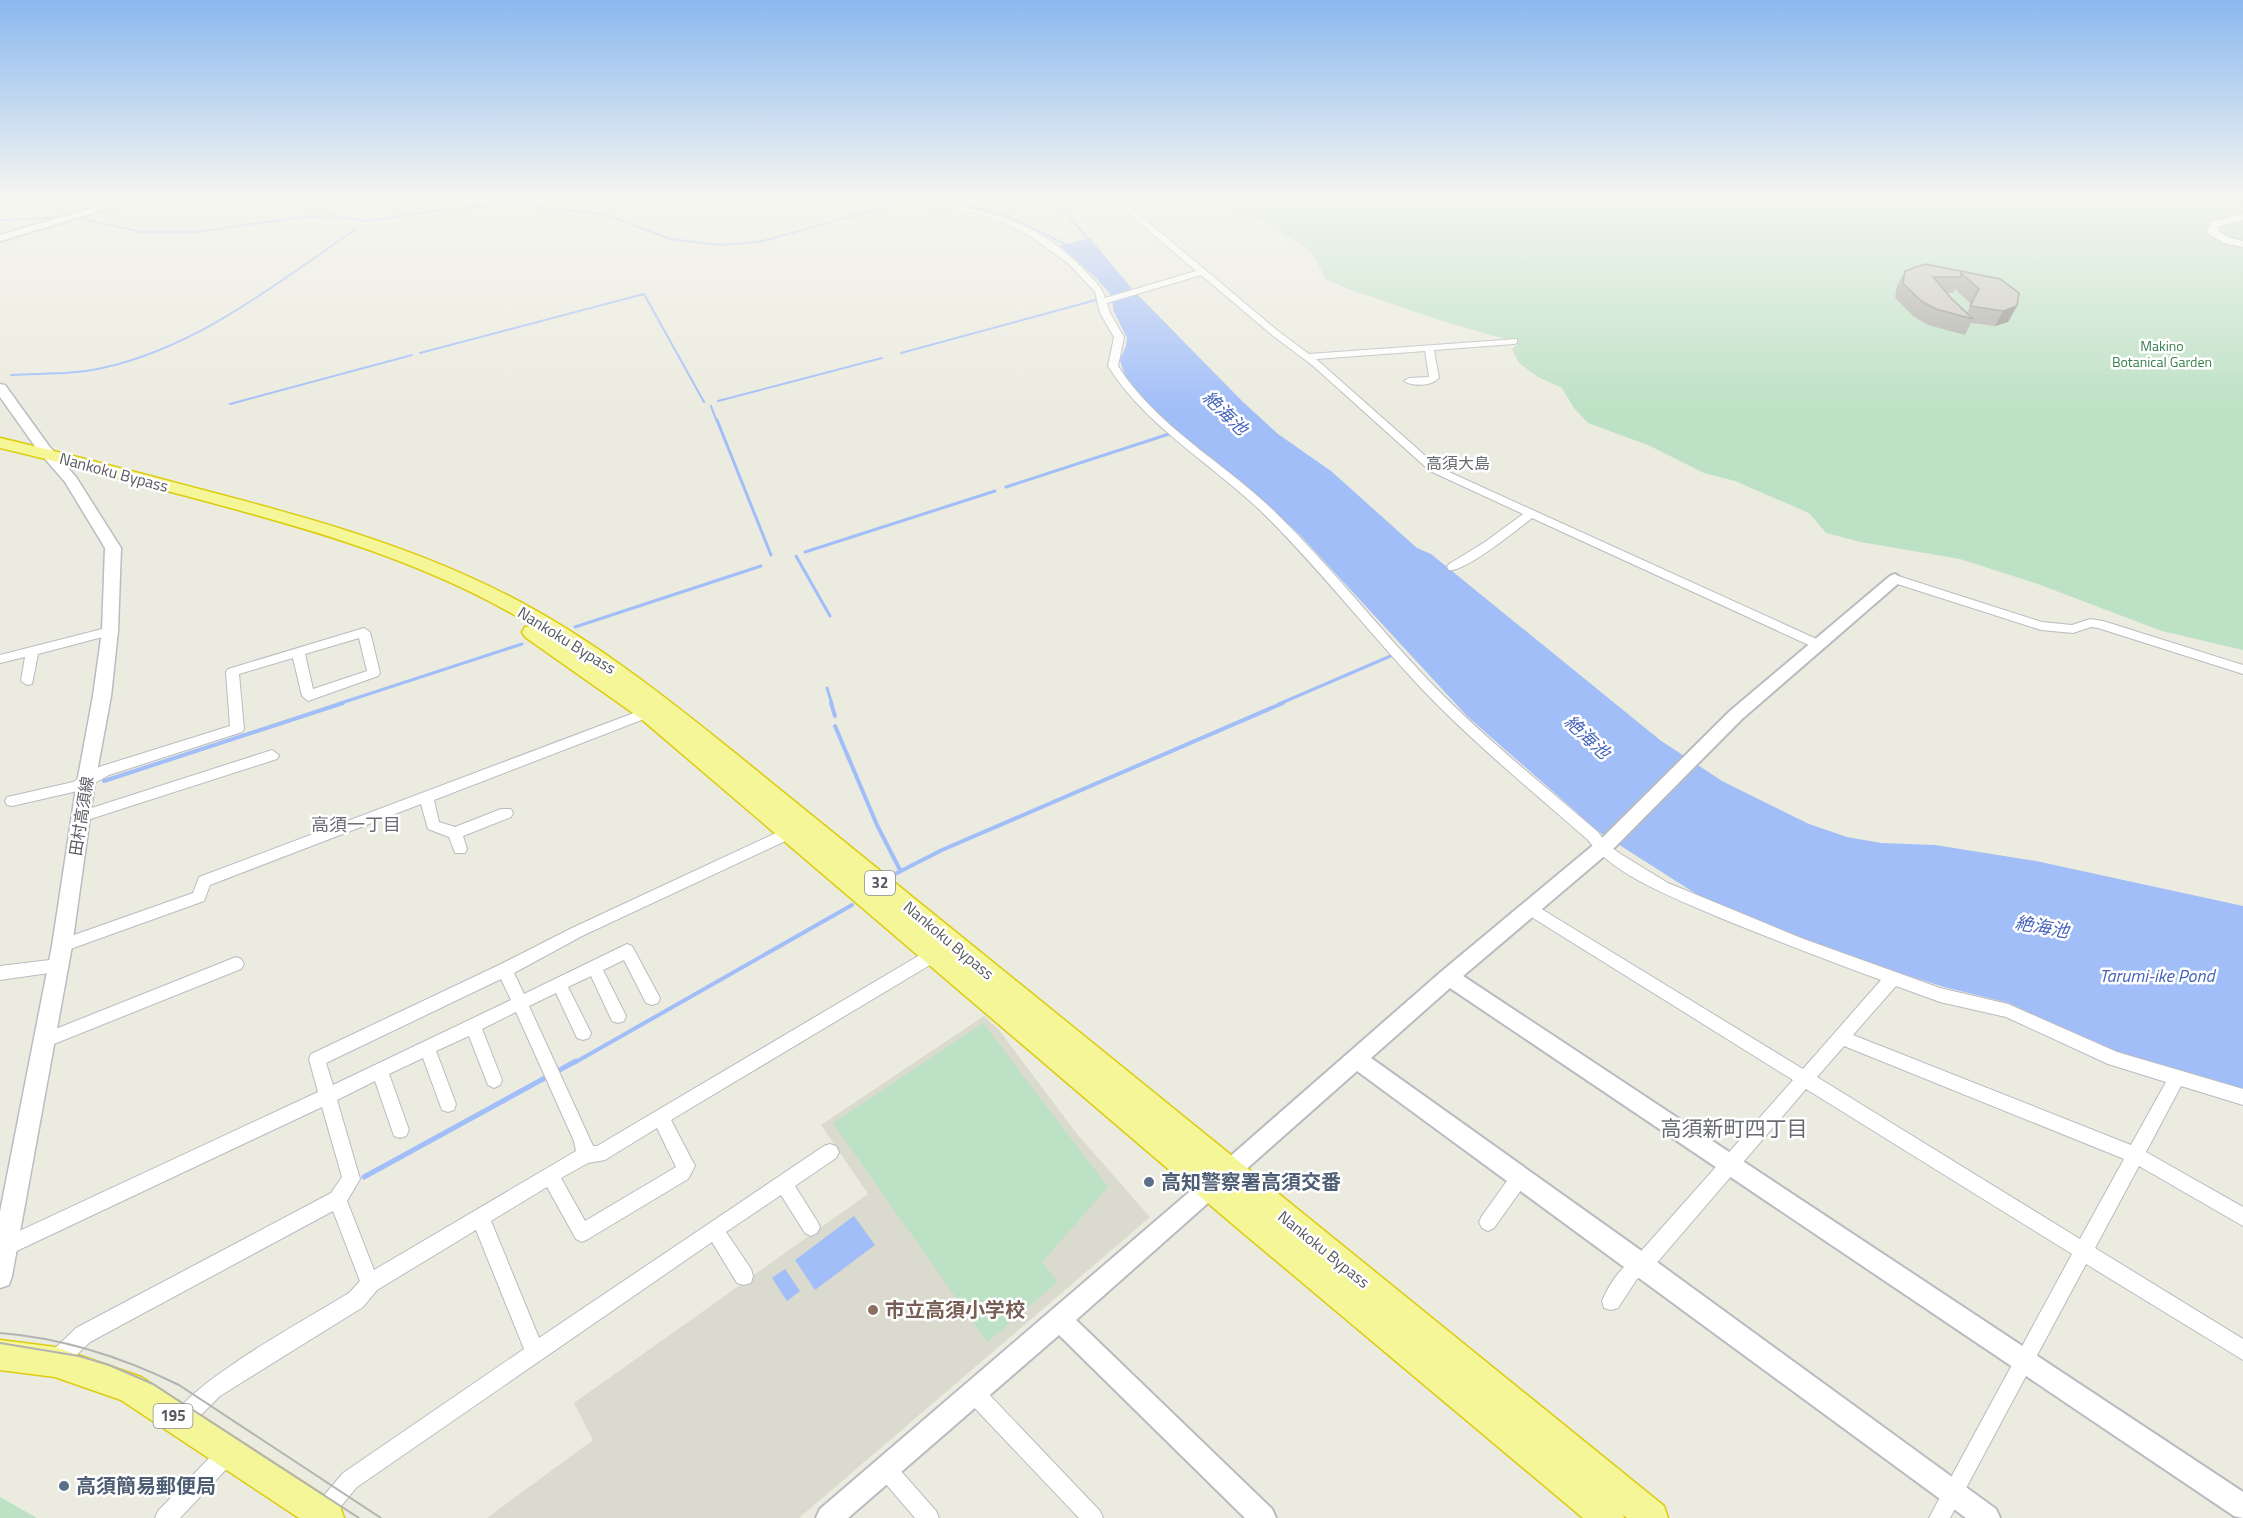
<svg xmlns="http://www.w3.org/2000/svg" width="2243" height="1518" viewBox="0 0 2243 1518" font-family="'Titillium Web','Noto Sans JP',sans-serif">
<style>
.education{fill:#dadace}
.green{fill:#bde1c5}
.water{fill:#a1bef9}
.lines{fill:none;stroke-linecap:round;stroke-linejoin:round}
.stream-far3{stroke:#a1bef9;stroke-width:2}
.stream-far2{stroke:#a1bef9;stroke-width:3}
.stream-far1{stroke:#a1bef9;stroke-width:4}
.stream{stroke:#a1bef9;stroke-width:5}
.minor-casing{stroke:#babbc1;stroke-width:2}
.tertiary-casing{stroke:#babbc1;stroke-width:4}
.secondary-casing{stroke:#babcc3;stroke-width:3}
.trunk-casing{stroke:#ddcc0d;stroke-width:3}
.minor{fill:#fff;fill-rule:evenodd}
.tertiary{fill:#fff;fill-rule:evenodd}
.secondary{fill:#fff;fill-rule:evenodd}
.trunk{fill:#f5f698;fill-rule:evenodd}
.tram{stroke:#b3b3b4;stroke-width:2}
.wall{fill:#aaa9a3;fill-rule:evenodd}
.shaded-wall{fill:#8b8a84}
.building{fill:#c6c5bd;stroke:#8b8a84;stroke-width:1.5}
.service-dot{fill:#5c6f8a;stroke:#fff;stroke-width:2}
.education-dot{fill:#8d6e63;stroke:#fff;stroke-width:2}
.labels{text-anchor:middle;stroke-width:5;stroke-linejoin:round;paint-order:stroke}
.far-park-label{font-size:14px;fill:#387f4c;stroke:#fff}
.shield{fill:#fff;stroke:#8a8c90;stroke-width:1.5}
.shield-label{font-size:15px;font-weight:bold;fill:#585a60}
.far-quarter-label{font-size:16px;fill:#696c72;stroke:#fff}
.street-label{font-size:16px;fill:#585a60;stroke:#fff}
.water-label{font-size:18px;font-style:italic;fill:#4664ba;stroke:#fff}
.neighbourhood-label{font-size:18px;fill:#696c72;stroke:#fff}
.near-service-label{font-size:20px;font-weight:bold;fill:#4e5e75;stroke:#fff;text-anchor:start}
.near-education-label{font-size:20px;font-weight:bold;fill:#785e54;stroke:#fff;text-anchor:start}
.near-neighbourhood-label{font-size:21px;fill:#696c72;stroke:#fff}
</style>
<rect width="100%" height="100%" fill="#ebebdf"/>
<!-- education -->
<path class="education" d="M984 1016 999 1030 1077 1134 1150 1217 799 1518H487L593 1440 574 1403 868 1194 821 1125Z"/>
<!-- green -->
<path class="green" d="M1212 199H2007L2052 205 2072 203 2074 199H2243V650L2162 631 2035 583 1960 559 1861 542 1826 533 1809 513 1735 481 1704 473 1648 445 1588 423 1574 408 1562 388 1538 377 1519 363 1512 349 1519 343 1439 320 1346 288 1326 279 1313 255 1301 244 1251 215Z
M983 1023 1108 1187 1042 1262 1058 1282 987 1342 833 1123Z
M0 1497 37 1518H0Z"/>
<!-- water -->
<path class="water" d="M1090 238 1132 289 1243 402 1278 434 1331 471 1417 548 1431 554 1660 740 1722 781 1809 824 1847 837 1881 843 1935 845 2036 861 2243 906V1091L2140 1061 2095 1043 2009 1003 1944 987 1852 958 1701 897 1599 832 1467 716 1300 535 1247 487 1175 429 1145 400 1126 379 1120 360 1126 346 1127 338 1114 312 1111 295 1096 278 1060 246Z
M854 1216 875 1245 815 1290 795 1260Z
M785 1269 800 1291 787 1301 772 1278Z"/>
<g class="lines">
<!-- stream-far3 -->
<path class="stream-far3" d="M1055 199 1087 238
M923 201 972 207 1008 216 1069 246
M82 219 141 232H196L303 217 331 216 368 221 453 208 522 205 607 215 670 239 720 245 759 242 899 203
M0 220 54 218
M420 353 644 294 704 402
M901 353 1096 300
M11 375C41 373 72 375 102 368 198 347 277 283 356 229
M718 401 882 358
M230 404 412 355
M711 406 717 422"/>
<!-- stream-far2 -->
<path class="stream-far2" d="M717 420 771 555
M1006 487 1169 434
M805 552 995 491
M796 556 830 616
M575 627 761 566
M827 688 832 704
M338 704 522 644
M1279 704 1393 655"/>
<!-- stream-far1 -->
<path class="stream-far1" d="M831 703 835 716
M835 726 877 825 900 870
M104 781 343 703
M893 875 942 850 1283 703
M574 1063 852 905"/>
<!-- stream -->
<path class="stream" d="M364 1177 576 1061"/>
<!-- minor casing -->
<g class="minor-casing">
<path id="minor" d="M887 199C906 198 924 201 942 204 1000 212 1045 228 1086 272 1094 280 1102 287 1105 298L1196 271 1112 199H1121L1278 331 1309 354 1517 339V343L1514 344 1434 350 1439 378C1431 386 1413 387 1404 381L1409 378 1429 377 1425 351 1316 359 1438 467 1821 641 1823 644 1821 647H1813L1532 518C1518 529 1464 573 1449 570L1447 567 1449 564 1485 542 1523 514 1430 471 1312 365 1272 335 1201 275 1107 303 1110 313 1124 337 1118 366C1156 426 1223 462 1273 510 1329 564 1376 625 1429 681 1481 735 1541 783 1598 832L1606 843 1619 853 1668 883 1801 938 1940 988 2008 1004 2117 1052 2243 1089V1105L2181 1086 2146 1152 2243 1207V1226L2139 1166 2095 1248 2243 1339V1360L2086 1264 1950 1518H1929L2072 1254 1806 1089 1649 1272 1637 1279 1618 1308 1611 1310 1604 1308 1602 1301C1609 1284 1620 1268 1635 1258L1793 1080 1525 913 1523 909 1525 905 1530 903 1535 905 1803 1069 1881 980C1826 960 1772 939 1718 917 1677 899 1614 876 1588 840 1531 790 1472 742 1420 687 1368 631 1320 570 1265 515 1214 465 1147 428 1108 366L1114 337 1100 313 1095 292 1069 264 1033 238 1006 223 973 213 891 201ZM1896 986 1940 1002 2006 1017 2108 1064 2166 1082 2131 1145 1853 1035ZM1844 1046 2124 1159 2080 1239 1817 1077Z
M1895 575 2042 622 2072 625 2090 619 2103 621 2243 665V674L2098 628 2091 627 2073 633 2041 630 1891 582 1889 579Z
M110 627 116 631 114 634 38 654 32 684 27 685 21 681 25 657 0 663V655Z
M364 628 370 632 380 673 378 676 308 701 302 696 293 658 239 674 244 729 242 732 109 775 82 790 12 806 7 805 5 801 7 797 12 796 73 782 99 767 230 726 226 672 228 669ZM359 638 367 671 313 689 305 654Z
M647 708 654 713 652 716 434 800 439 822 455 827 501 809H511L513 813 511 817 463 836 467 849 465 853H455L449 837 428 829 421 804 210 885 204 901 62 952 57 951 54 946 57 941 193 893 199 877Z
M272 750 279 755 277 759 81 822 76 821 74 817 76 813Z
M791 826 796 828 798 832 796 836 582 936 514 973 524 994 627 944 632 946 660 998 658 1003 652 1005 646 1003 624 960 603 970 626 1016 624 1021 618 1023 612 1021 591 976 568 987 591 1033 589 1038 583 1040 577 1038 556 993 529 1006 593 1146H597L930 949 935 947 940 949 943 954 940 959 671 1120 695 1166 688 1179 588 1239 582 1242 576 1239 547 1187 491 1221 539 1338 824 1146 830 1144 836 1146 839 1152 836 1158 795 1186 817 1221 820 1227 817 1233 811 1236 805 1233 781 1195 726 1232 751 1269 753 1276 751 1283 744 1285 737 1283 712 1242 357 1487 331 1518H314L312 1513 315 1506 343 1473 524 1349 476 1230 377 1290 363 1307 220 1396 188 1428 181 1431 174 1428 171 1421C186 1384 310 1317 349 1293L360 1281 333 1211 90 1342 62 1369 55 1372 48 1369 45 1362 48 1355 76 1328 331 1193 342 1177 322 1107 6 1256 0 1254V1240L318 1092 309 1059 311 1054 499 965 572 928ZM501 979 511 1000 333 1085 326 1063ZM516 1012 574 1141 576 1151 374 1270 347 1201 360 1179 337 1100 375 1081 394 1136 400 1138 406 1136 409 1130 389 1074 423 1058 442 1110 448 1112 454 1110 456 1104 436 1051 469 1036 488 1085 494 1088 500 1085 502 1080 482 1029ZM657 1128 676 1167 585 1221 561 1178 588 1163 605 1160Z
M236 957 241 959 244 964 241 969 44 1048 38 1046 36 1041 38 1036Z
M58 959 63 961 66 966 63 971 0 980V966Z
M1520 1168 1526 1171 1529 1177 1526 1183 1494 1228 1488 1231 1482 1228 1479 1222 1482 1216 1514 1171Z
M974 1383 981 1386 1100 1511 1103 1518H1079L967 1400 964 1393 967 1386Z
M228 1443 235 1446 238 1453 235 1460 180 1518H155L158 1511 221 1446Z
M886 1459 893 1462 936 1511 939 1518H915L879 1476 876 1469 879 1462Z"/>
</g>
<!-- tertiary casing -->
<g class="tertiary-casing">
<path id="tertiary" d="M124 199H139L0 241V235Z
M1895 574 1902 579 1900 582 1742 719 1615 847 1463 976 2243 1492V1518L2234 1516 1450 988 1371 1058 1650 1257 1996 1509 2000 1518H1966L1357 1071 1076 1320 1272 1509 1276 1518H1245L1059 1335 848 1518H816L820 1509 1194 1188 1442 971 1603 837 1730 711 1890 576Z"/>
</g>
<!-- secondary casing -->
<g class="secondary-casing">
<path id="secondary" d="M2243 214V220L2219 226V232L2231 238 2243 241V247L2224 243 2207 233 2210 222Z
M0 384 5 385 49 446 76 477 121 548 118 631 111 696 94 788 72 946 12 1276 9 1285 0 1288V1212L52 946 76 788 93 696 102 631 105 548 65 482 39 452 0 397Z"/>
</g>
<!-- trunk casing -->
<g class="trunk-casing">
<path id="trunk" d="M0 438C68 454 135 472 203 490 306 517 408 545 503 593 587 635 662 694 735 753L1664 1506 1668 1518H1627L1623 1515 1624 1518H1583L1236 1227 640 718 525 637 522 632 525 627 533 626C429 562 310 529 194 498 129 481 65 463 0 448Z
M0 1340 55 1347 141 1377 340 1506 344 1518H299L121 1400 55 1377 0 1370Z"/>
</g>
<!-- minor -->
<use href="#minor" class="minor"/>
<!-- tertiary -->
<use href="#tertiary" class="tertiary"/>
<!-- secondary -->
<use href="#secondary" class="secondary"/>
<!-- trunk -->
<use href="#trunk" class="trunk"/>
<!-- tram -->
<path class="tram" d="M0 1333C64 1338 122 1357 179 1385L381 1518
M0 1343 79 1356 109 1365 153 1384 359 1518"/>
</g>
<!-- wall -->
<path class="wall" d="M1925 264 2000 279 2017 306 2008 322 1995 326 1971 323 1965 335 1928 325 1913 316 1895 298 1897 286 1905 271ZM1955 289 1971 304 1967 313 1951 298 1946 293H1953Z"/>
<!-- shaded-wall -->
<path class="shaded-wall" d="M2017 306 2008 322 1995 326 2003 311Z"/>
<!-- building -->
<path class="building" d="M1925 264 2000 279 2019 293 2017 306 2003 311 1970 306 1979 289 1961 273V277H1933L1951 298 1973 319 1936 309 1921 301 1903 283 1905 271Z"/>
<!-- sky -->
<linearGradient id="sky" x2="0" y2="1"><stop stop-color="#8bb8ef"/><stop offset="0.48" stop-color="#f6f6f1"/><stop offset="1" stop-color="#f6f6f1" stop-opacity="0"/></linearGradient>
<rect width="2243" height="411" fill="url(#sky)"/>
<!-- markers -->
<g class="service-dot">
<circle cx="1149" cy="1182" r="6"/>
<circle cx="64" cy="1486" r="6"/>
</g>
<circle class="education-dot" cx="873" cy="1310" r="6"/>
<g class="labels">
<!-- far-park labels -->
<g class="far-park-label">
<text x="2162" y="351">Makino<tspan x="2162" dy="16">Botanical Garden</tspan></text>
</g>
<!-- shield labels -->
<g class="shield">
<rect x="865" y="871" width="30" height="24" rx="4.5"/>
<rect x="153.5" y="1404" width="39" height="24" rx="4.5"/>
</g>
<g class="shield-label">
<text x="880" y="888">32</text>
<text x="173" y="1421">195</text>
</g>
<!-- far-quarter labels -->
<g class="far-quarter-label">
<text x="1458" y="469">高須大島</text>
</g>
<!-- street labels -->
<g class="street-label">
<text transform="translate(114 472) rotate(15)" y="6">Nankoku Bypass</text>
<text transform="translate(567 640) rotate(32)" y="6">Nankoku Bypass</text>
<text transform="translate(81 816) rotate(-81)" y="6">田村高須線</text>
<text transform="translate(949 940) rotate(40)" y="6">Nankoku Bypass</text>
<text transform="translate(1324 1249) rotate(39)" y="6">Nankoku Bypass</text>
</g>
<!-- water labels -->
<g class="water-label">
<text transform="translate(1225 413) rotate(44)" y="6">絶海池</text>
<text transform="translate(1587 737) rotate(43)" y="6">絶海池</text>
<text transform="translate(2042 927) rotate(10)" y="6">絶海池</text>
<text x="2157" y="982">Tarumi-ike Pond</text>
</g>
<!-- neighbourhood labels -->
<g class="neighbourhood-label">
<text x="356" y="831">高須一丁目</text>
</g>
<!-- near-service labels -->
<g class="near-service-label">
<text x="1161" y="1189">高知警察署高須交番</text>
<text x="76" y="1493">高須簡易郵便局</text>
</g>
<!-- near-education labels -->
<g class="near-education-label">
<text x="885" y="1317">市立高須小学校</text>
</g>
<!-- near-neighbourhood labels -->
<g class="near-neighbourhood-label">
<text x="1734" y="1136">高須新町四丁目</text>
</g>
</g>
</svg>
